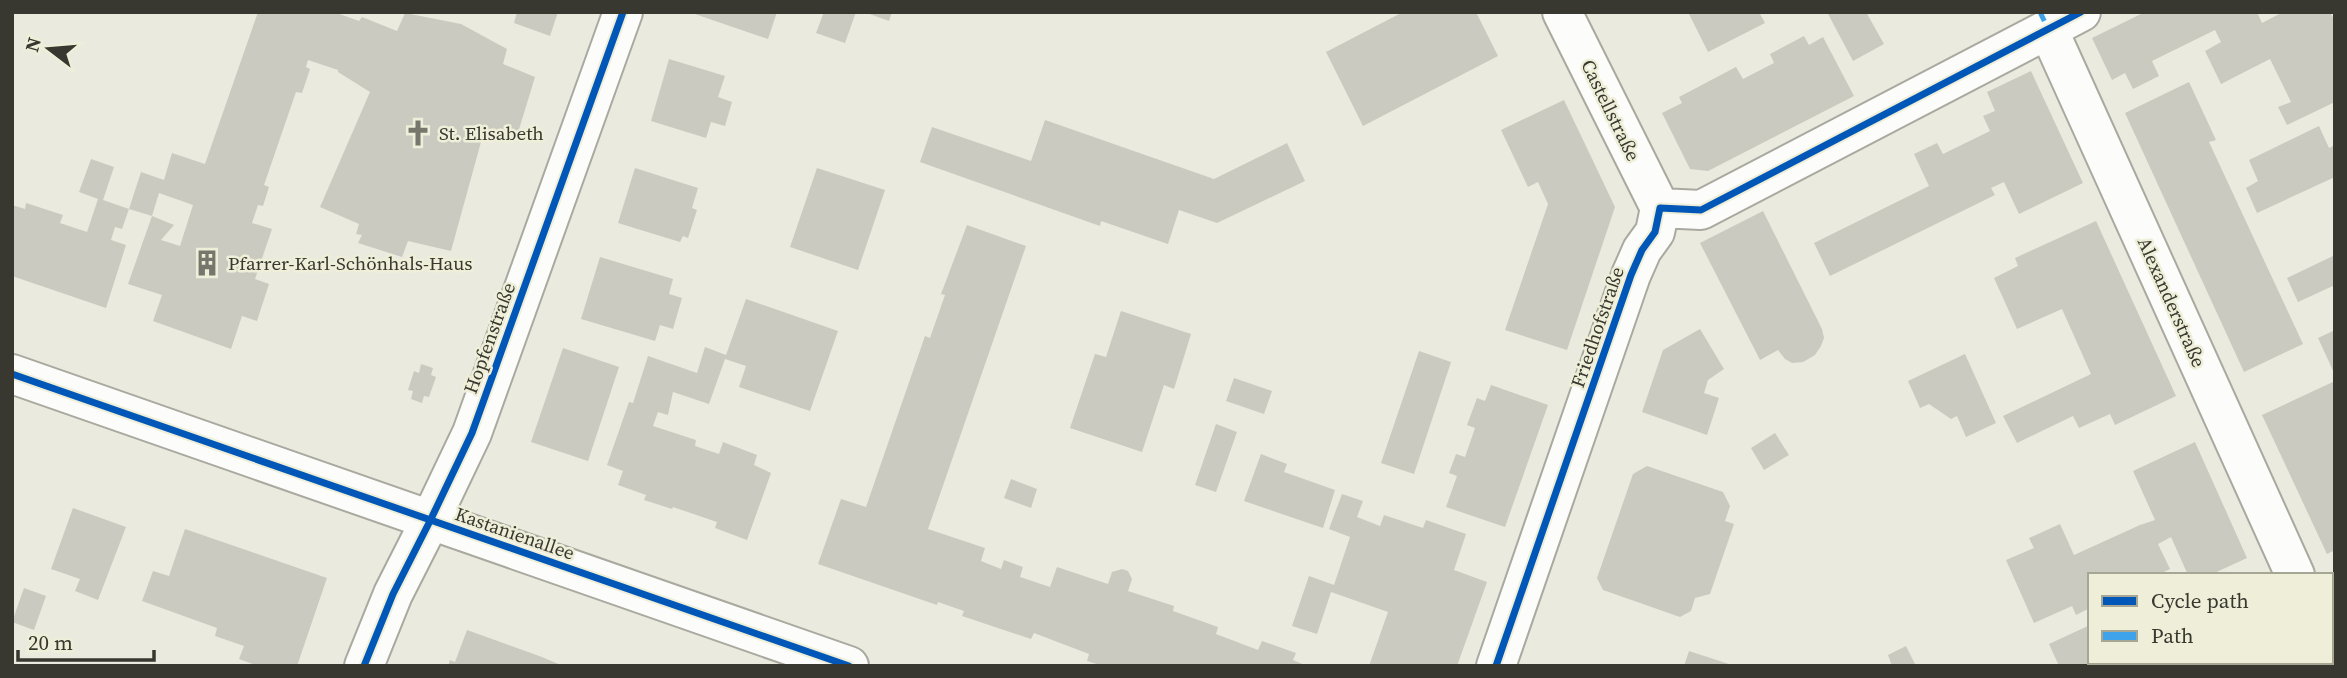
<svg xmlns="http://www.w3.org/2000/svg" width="2347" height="678" viewBox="0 0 2347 678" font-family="'Source Serif 4',serif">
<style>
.building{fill:#cacac1;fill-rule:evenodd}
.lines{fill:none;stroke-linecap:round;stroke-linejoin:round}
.street-casing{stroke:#a9a9a0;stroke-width:42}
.secondary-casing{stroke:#a9a9a0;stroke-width:42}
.street{stroke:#fcfcfa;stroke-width:38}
.secondary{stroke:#fcfcfa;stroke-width:38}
.quiet{stroke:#3fa3eb;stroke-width:5;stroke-dasharray:10 5;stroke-linecap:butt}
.cycleway-casing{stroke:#efefd9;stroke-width:11}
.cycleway{stroke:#0057b8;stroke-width:7}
.labels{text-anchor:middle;stroke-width:5;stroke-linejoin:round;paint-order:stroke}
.street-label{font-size:19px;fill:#383830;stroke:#efefd9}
.poi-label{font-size:19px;fill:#383830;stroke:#efefd9;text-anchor:start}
</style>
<rect width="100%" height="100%" fill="#eaeade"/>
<!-- building -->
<path class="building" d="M258 12H334L359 21 362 17 397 31 405 13 461 24 507 49 503 64 535 77 517 136 484 131 451 251 408 241 402 257 358 243 362 235 356 234 359 224 320 207 370 92 338 72V70L308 60 306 67 310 69 302 93 296 92 264 185 269 187 263 206 258 205 252 223 272 229 255 279 269 284 257 321 242 316 231 349 153 321 162 295 128 284 152 216 129 209 141 172 164 180 172 153 205 164ZM159 193 193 205 180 246 161 240 174 225 152 216Z
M517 12H558L550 36 514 23Z
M689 12H777L768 39Z
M824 12H856L845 43 816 33Z
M864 12H892L889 21Z
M1403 12H1476L1498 56 1363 126 1326 52Z
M1688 12H1759L1765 23 1708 52Z
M1827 12H1866L1884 44 1853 61Z
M2145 12H2257L2262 23 2283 12H2330L2335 21V102L2287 125 2278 107 2291 102 2270 59 2221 84 2205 51 2221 42 2215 30 2152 61 2159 76 2133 89 2125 73 2112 80 2092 38Z
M1804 36 1809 45 1823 37 1854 96 1708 171 1690 169 1662 113 1682 103 1679 97 1736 67 1743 79 1774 63 1770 54Z
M669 59 725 76 718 97 732 102 725 126 711 122 706 138 651 121Z
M2031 71 2083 183 2019 214 2004 182 1991 188 1995 195 1830 276 1814 243 1929 186 1914 154 1937 143 1943 154 1990 131 1983 116 1995 111 1987 92Z
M2189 82 2216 140 2209 142 2303 344 2244 372 2125 113Z
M1564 100 1615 207 1567 350 1505 330 1548 204 1538 182 1528 187 1501 130Z
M1045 120 1214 179 1287 143 1305 181 1217 223 1179 210 1168 244 1101 221 1100 226 920 162 932 127 1031 161Z
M2319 126 2329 148 2335 145V177L2257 213 2246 188 2258 181 2249 160Z
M91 159 114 167 103 200 129 209 122 229 115 227 111 240 126 245 106 308 12 276V205L25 209 26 203 63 215 60 223 87 232 98 199 79 192Z
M635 168 698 188 692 208 697 210 688 238 683 236 680 242 618 223Z
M817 168 885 190 858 270 790 247Z
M1763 211 1822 329 1824 338 1821 346 1815 355 1803 362 1792 363 1785 359 1778 350 1760 360 1700 243Z
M2096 221 2176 396 2115 425 2110 414 2079 428 2073 416 2017 443 2003 416 2091 374 2062 309 2017 329 1994 278 2018 266 2015 258Z
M967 225 1026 246 928 529 985 548 981 561 1001 569 1004 560 1023 567 1020 577 1050 587 1057 567 1108 584 1112 572 1122 569 1128 571 1132 579 1128 591 1174 606 1173 611 1218 627 1216 634 1258 650 1262 641 1296 653 1293 660 1307 666H1103L1087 661 1089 654 1034 633 1031 639 962 616 964 611 938 602 937 605 818 564 841 499 866 507 925 336 930 338 945 295 941 294Z
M2335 255V285L2298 302 2287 278Z
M600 257 673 279 669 294 682 298 673 329 660 325 655 341 581 319Z
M746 299 838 331 810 411 739 387 746 366 725 359 709 404 673 392 668 415 658 412 653 426 696 440 695 446 719 454 723 442 757 455 754 465 771 473 747 540 715 528 717 522 673 507 672 509 644 500 646 495 618 485 623 471 607 465 629 402 633 403 648 356 697 373 705 347 726 355Z
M1121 311 1191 334 1174 389 1164 385 1142 452 1070 428 1095 354 1106 357Z
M1700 329 1724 369 1708 380 1704 393 1719 398 1707 435 1642 412 1663 350Z
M2335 330V375L2318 338Z
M563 348 619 367 588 461 531 442Z
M1419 351 1451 362 1414 474 1381 463Z
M1965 354 1996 423 1966 437 1957 416 1951 419 1929 404 1920 408 1908 381Z
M421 364 433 368 431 375 436 377 429 397 424 396 422 403 411 399 413 391 408 390 414 371 419 373Z
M1234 378 1272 391 1264 414 1226 401Z
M2335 381V550L2327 554 2262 415Z
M1491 385 1548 405 1505 527 1446 507 1457 476 1449 473 1456 454 1465 457 1475 428 1467 425 1477 398 1485 401Z
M1216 424 1237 432 1216 492 1195 485Z
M1775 433 1789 455 1764 470 1751 448Z
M2195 442 2247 558 2210 575H2188L2171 537 2158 544 2170 569 2158 575H2090V608L2076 615 2072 606 2034 623 2006 560 2034 548 2029 538 2060 524 2074 555 2140 525 2155 520 2133 471Z
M1261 454 1287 464 1284 472 1335 490 1323 528 1244 501Z
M1647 466 1723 492 1730 506 1725 521 1734 524 1710 594 1695 598 1691 611 1680 617 1603 590 1597 578 1633 474Z
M1011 479 1037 489 1031 508 1004 498Z
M1342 494 1363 501 1357 517 1380 526 1384 515 1423 528 1426 520 1466 534 1454 570 1487 582 1457 666H1369L1388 612 1331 592 1317 634 1292 626 1309 576 1334 585 1350 537 1329 529Z
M73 508 126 527 98 600 75 591 80 579 51 569Z
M185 529 327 578 297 666H258L239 659 244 646 215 636 217 628 142 601 153 571 169 576Z
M24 588 46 596 34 630 12 622Z
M2090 625V662H2120L2112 666H2059L2049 644Z
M467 630 542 657 563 666H448L450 660 455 662Z
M1906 646 1916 666H1892L1888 655Z
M1689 651 1732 665V666H1684Z
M2168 662H2215L2216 666H2170Z"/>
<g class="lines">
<!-- street casing -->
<g class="street-casing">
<path id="street" d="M1562 12 1660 208
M2048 29 2295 575
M2331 654 2335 662
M364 666 393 594 430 521 472 433 623 12
M1496 666 1631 275 1642 250 1655 232 1660 208 1701 210 2081 12"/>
</g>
<!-- secondary casing -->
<g class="secondary-casing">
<path id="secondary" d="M12 374 849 666"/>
</g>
<!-- street -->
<use href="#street" class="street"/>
<!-- secondary -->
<use href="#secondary" class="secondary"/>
<!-- quiet -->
<path class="quiet" d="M2040 12 2048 29"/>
<!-- cycleway casing -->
<g class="cycleway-casing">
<path id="cycleway" d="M12 374 849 666
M364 666 393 594 430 521 472 433 623 12
M1496 666 1631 275 1642 250 1655 232 1660 208 1701 210 2081 12"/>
</g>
<!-- cycleway -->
<use href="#cycleway" class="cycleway"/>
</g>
<!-- icons -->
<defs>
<g id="church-bare" transform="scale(2.1)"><path d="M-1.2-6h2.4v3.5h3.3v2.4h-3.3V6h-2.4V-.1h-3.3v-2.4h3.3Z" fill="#76766d" stroke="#efefd9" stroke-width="2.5" paint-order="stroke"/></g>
<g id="building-bare" transform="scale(2.1)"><path d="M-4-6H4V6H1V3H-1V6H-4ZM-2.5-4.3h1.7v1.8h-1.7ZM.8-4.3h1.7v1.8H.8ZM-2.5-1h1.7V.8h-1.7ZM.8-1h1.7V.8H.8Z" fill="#76766d" stroke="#efefd9" stroke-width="2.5" paint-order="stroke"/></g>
</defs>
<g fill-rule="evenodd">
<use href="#church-bare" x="418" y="133"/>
<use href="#building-bare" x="207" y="263"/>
</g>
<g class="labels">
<!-- street labels -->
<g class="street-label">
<text transform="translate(1611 110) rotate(64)" y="7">Castellstraße</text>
<text transform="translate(2172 302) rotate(66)" y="7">Alexanderstraße</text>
<text transform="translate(1597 327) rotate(-71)" y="7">Friedhofstraße</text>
<text transform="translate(489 338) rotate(-70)" y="7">Hopfenstraße</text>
<text transform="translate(515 533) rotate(19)" y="7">Kastanienallee</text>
</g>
<!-- poi labels -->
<g class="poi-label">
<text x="439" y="140">St. Elisabeth</text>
<text x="228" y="270">Pfarrer-Karl-Schönhals-Haus</text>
</g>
</g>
<!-- border -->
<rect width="2347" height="678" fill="none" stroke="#383830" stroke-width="28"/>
<!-- legend -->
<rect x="2088" y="573" width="245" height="91" fill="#efefd9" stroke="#a6a695" stroke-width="2"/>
<rect x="2102" y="596" width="35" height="10" fill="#0057b8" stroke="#a6a695" stroke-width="2"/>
<text x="2151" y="608" font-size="21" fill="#383830">Cycle path</text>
<rect x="2102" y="631" width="35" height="10" fill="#3fa3eb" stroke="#a6a695" stroke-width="2"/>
<text x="2151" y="643" font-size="21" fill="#383830">Path</text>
<!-- north arrow -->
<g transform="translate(49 49) rotate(286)" stroke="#efefd9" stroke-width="5" paint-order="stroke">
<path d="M0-5L12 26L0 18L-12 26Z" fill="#383830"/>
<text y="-10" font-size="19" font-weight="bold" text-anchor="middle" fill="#383830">N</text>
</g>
<!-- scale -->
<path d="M18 650v10h136v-10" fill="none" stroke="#383830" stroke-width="3.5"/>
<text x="28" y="650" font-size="21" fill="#383830" stroke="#efefd9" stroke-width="5" paint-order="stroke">20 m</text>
</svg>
